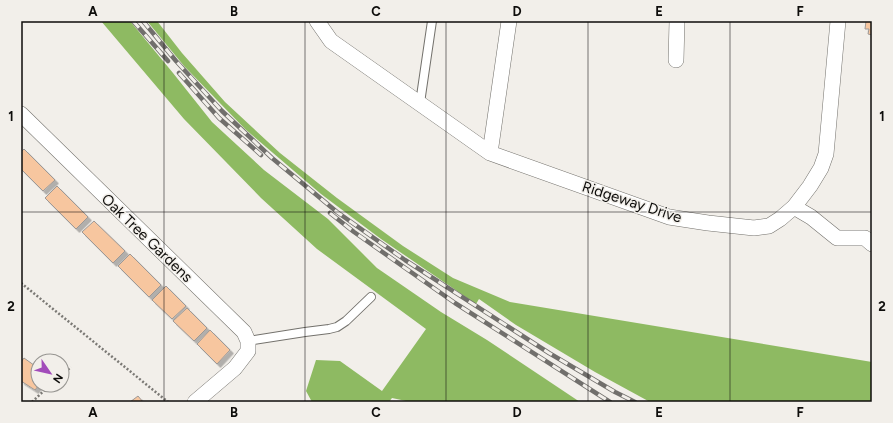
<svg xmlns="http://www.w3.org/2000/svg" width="893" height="423" viewBox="0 0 893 423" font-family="Figtree,sans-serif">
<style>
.forest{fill:#8eba62}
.building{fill:#f7c69f;stroke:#9d9895;filter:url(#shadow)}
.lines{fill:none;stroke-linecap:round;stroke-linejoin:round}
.service-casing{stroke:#73716c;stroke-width:10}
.minor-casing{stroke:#73716c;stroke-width:16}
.path{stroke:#7b7975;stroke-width:2.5;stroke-dasharray:2 2;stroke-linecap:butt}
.service{stroke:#fff;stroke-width:8}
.minor{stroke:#fff;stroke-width:15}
.rail-casing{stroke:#716f6c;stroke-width:4.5}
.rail{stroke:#f2efea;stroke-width:3;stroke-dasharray:9;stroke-linecap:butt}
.grid{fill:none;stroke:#0e0d0b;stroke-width:1;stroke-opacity:0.55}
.labels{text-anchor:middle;stroke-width:3;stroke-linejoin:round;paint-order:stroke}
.street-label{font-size:15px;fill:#0e0d0b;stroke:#f2efea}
.neatline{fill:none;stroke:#0e0d0b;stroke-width:1.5}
.grid-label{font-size:13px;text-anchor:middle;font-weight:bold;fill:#0e0d0b}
</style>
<defs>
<filter id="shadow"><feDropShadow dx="3.5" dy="3.5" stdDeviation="0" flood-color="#0004"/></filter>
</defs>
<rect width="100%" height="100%" fill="#f2efea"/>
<!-- forest -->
<path class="forest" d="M101 21H130L173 73 212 122 264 170 328 219 377 268 441 312 487 340 580 402H408L406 401 392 398 389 402H312L306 391 316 360 340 361 382 391 426 329 317 249 261 198 184 119Z
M147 21H157L182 53 225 102 280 153 337 198 403 246 453 278 510 302 872 362V402H650L595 372 516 325 479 299 476 304 381 239 321 194 245 129 184 66Z"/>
<!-- building -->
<path class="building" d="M866 21H872V35L868 34 869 29H865Z
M24 149 55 180 43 191 21 169V152Z
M57 186 88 217 76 229 45 198Z
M94 221 125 251 113 263 82 232Z
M130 254 161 285 149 297 118 266Z
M166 286 186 306 172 319 152 300Z
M187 308 207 328 194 341 173 321Z
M210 330 230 350 217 364 197 344Z
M24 358 38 368 39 385 35 390 21 381V362Z
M138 396 143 402H130Z"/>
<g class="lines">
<!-- service casing -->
<g class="service-casing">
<path id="service" d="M420 103 432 21
M248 341 305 332 329 329 337 327 346 321 371 297"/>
</g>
<!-- minor casing -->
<g class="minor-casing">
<path id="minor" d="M317 21 331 41 490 153 669 217 708 223 754 228 769 226 780 219 794 207 810 186 821 168 826 154 838 21
M676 60 677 21
M21 114 244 332 248 341V351L235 368 195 402
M490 153 509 21
M794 207 811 217 837 238H865L872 244"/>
</g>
<!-- path -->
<path class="path" d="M21 283 168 402
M62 375 71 367
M32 402 50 385"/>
<!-- service -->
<use href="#service" class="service"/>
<!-- minor -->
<use href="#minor" class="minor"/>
<!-- rail casing -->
<g class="rail-casing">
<path id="rail" d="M133 21 168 61
M143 21 176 61 222 111 272 158 337 212 405 260 549 353 615 392 635 402
M179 73 219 118 261 155
M330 213 354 232 455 303 610 402"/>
</g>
<!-- rail -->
<use href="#rail" class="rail"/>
</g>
<!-- grid -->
<path class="grid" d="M164 21V402M305 21V402M446 21V402M588 21V402M730 21V402M21 212H872"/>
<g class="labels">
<!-- street labels -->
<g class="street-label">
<text transform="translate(632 202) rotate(18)" y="5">Ridgeway Drive</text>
<text transform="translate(147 238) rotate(44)" y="5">Oak Tree Gardens</text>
</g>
</g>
<!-- border -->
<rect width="893" height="423" fill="none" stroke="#f2efea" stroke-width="44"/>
<!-- north arrow -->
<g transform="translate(50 373) rotate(124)"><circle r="19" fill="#f2efea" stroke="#979591"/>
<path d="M0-3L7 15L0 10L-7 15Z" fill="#a24cba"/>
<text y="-6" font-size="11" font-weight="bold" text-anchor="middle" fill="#0e0d0b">N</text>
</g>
<rect x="22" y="22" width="849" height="379" class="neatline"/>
<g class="grid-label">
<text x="93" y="16">A</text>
<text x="234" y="16">B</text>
<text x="376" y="16">C</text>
<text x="517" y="16">D</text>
<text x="659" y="16">E</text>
<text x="800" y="16">F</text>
<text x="11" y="121">1</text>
<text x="882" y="121">1</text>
<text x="11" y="311">2</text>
<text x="882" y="311">2</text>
<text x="93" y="417">A</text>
<text x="234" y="417">B</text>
<text x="376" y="417">C</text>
<text x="517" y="417">D</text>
<text x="659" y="417">E</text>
<text x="800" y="417">F</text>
</g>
</svg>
